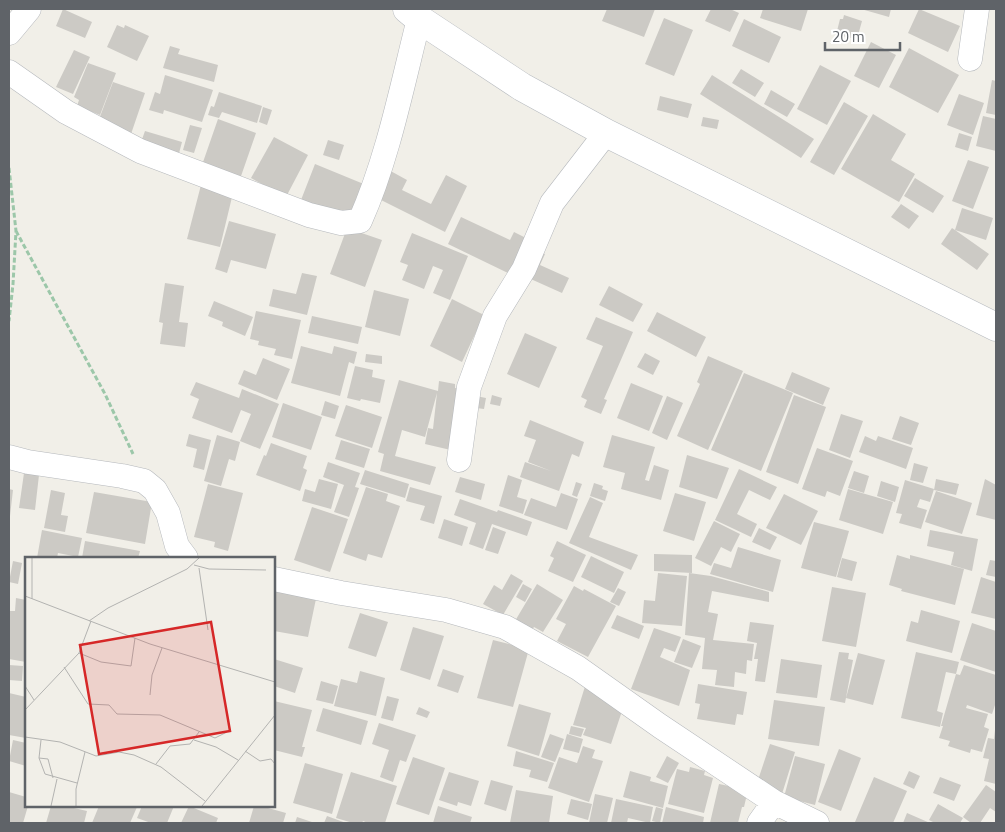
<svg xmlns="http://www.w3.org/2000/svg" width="1005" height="832" viewBox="0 0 1005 832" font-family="'Titillium Web',sans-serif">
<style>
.building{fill:#cccac5}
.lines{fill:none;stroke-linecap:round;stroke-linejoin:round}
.street-casing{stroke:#b5b8bc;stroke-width:25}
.secondary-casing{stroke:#b6babf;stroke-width:29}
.path{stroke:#9cc7a9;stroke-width:3;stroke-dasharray:5 2.5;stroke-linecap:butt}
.street{stroke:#fff;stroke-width:24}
.secondary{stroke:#fff;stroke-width:28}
.inset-road{fill:none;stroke:#b3b3b1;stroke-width:1}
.view{fill:#d62828;fill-opacity:0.15;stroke:#d62828;stroke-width:2.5}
.inset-edge{fill:none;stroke:#5f6368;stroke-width:2.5}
</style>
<rect width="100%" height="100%" fill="#f1efe8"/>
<!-- building -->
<path class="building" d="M63 9 92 22 85 38 56 26Z
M607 9H655L644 37 602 21Z
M711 9H730L739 13 730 32 705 21Z
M763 9H808L801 31 760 18Z
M861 9H891L889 17Z
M919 9 960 26 948 52 908 33Z
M844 15 862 21 857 39 836 35 840 19H843Z
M664 18 693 30 674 76 645 64Z
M744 19 781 37 769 63 732 46Z
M117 25 124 28 125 25 149 36 137 61 107 47Z
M871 42 896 55 879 88 854 76Z
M170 46 180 49 178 54 218 65 214 82 163 68Z
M909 48 959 75 938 113 889 87Z
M74 50 90 57 73 94 56 87Z
M88 63 116 73 100 115 77 106 79 100 74 97Z
M820 65 851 81 827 125 797 109Z
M741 69 764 83 755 97 732 83Z
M165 75 213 90 202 122 164 110 163 114 149 110 155 92 160 94Z
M712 75 814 139 801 158 700 94Z
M992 80 996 81V115L986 113Z
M113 82 145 93 131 134 98 122Z
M771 90 795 104 787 117 764 104Z
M219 92 262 106 257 123 222 112 219 118 208 115 211 106 214 107Z
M959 94 984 103 973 135 947 125Z
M660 96 692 104 688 118 657 110Z
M844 102 868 116 834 175 810 162Z
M263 107 272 110 267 125 259 122Z
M873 114 906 134 891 160 915 174 899 202 841 169Z
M983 116 996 119V151L976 146Z
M703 117 719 120 717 129 701 126Z
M218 119 256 133 240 179 202 165Z
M190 125 202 128 194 153 183 150Z
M145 131 182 142 178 157 140 145Z
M959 133 972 137 968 151 955 147Z
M274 137 308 155 286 197 251 178Z
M328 140 344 145 339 160 323 155Z
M968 160 989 167 973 209 952 201Z
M315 164 371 187 364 204 344 218 301 200Z
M387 169 407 180 402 190 431 204 446 175 467 186 445 232 373 196Z
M915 178 944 196 933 213 904 196Z
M201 185 233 193 220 247 187 239Z
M901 204 919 216 909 229 891 217Z
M962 208 993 218 986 240 955 230 989 254 977 270 941 244 952 228 955 230Z
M461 217 510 240 514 232 532 241 516 277 448 244Z
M229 221 276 234 266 269 231 260 227 273 215 269Z
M347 228 382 240 365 287 330 274Z
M412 233 468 256 450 300 433 293 443 270 433 266 424 289 402 280 408 265 400 262Z
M536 250 545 254 540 265 569 278 562 293 524 276Z
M302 273 317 276 307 315 269 306 273 289 296 294Z
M165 283 184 286 179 322 188 323 185 347 160 344 163 323 159 322Z
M609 286 643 304 633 322 599 305Z
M374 290 409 299 400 336 365 327Z
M452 299 484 315 462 362 430 346Z
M214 301 253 317 245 336 222 326 223 322 208 316Z
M256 311 301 320 292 359 274 355 276 349 258 345 259 341 250 339Z
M657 312 706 337 696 357 647 331Z
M312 316 362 327 358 344 308 333Z
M596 317 633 332 604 399 607 400 601 414 584 407 587 400 581 397 603 346 586 339Z
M525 333 557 347 539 388 507 374Z
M301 346 332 354 334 346 357 352 354 364 349 362 340 396 291 383Z
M645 353 660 361 653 375 637 367Z
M366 354 382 356V364L365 362Z
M708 356 743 371 708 450 677 436 700 384 697 382Z
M263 358 290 369 277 400 238 384 244 370 256 375Z
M355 366 373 370 372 377 385 380 380 403 361 399 360 401 347 398Z
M792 372 830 388 823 405 785 389Z
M744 373 793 393 761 471 711 450Z
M399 380 438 391 439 381 455 384V388L466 390 455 451 425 444 428 428 433 429 437 393 425 437 402 430 395 456 436 467 430 485 380 471 384 454 378 452Z
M196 382 239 398 242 389 279 404 260 449 240 441 251 414 241 410 232 433 192 418 199 399 190 395Z
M631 383 663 396 649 431 617 418Z
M471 395 486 398 484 409 469 407Z
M492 395 502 398 500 406 490 404Z
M794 395 826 407 798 484 766 472Z
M667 396 683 403 667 440 652 433Z
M325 401 339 406 335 419 321 415Z
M283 403 322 417 311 450 272 437Z
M346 405 382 417 372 448 335 436Z
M841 414 863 421 850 458 829 450Z
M900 416 919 423 911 445 892 439Z
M530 420 584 442 579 457 572 454 559 491 520 477 525 462 551 471 528 462 536 440 524 436Z
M189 434 211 440 204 470 193 467 197 449 186 446Z
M217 435 240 442 235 461 229 459 221 486 204 481Z
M612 435 655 447 645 480 649 481 654 465 669 470 661 500 621 489 625 473 603 467Z
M865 436 876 441 878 436 913 448 906 469 859 452Z
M341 440 370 449 364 468 335 459Z
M271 443 307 456 303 468 307 470 300 491 256 475 264 455 266 456Z
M817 448 853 461 840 496 827 491 825 497 802 489Z
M687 455 729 468 717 499 679 487Z
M328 462 360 473 355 487 359 488 349 517 334 512 344 485 323 477Z
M914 463 928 467 923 483 910 480Z
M739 469 777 487 770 500 749 490 737 514 757 524 751 537 715 520Z
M365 470 409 484 405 498 360 484Z
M854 471 869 476 864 493 848 488Z
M24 473 39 475 35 510 19 508Z
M508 475 522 480 517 497 527 500 523 514 499 506Z
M460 477 485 484 481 500 455 492Z
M319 479 338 484 331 509 302 501 305 489 315 492Z
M936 479 959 484 956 495 934 490Z
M985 479 996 485V520L976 515Z
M905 480 934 489 930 502 920 499 917 507 927 510 921 529 899 523 902 514 896 513Z
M881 481 899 487 895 502 877 496Z
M576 482 582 484 577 497 572 495Z
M594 483 603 486 602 489 608 491 605 501 590 496Z
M208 484 243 493 228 551 214 547 215 542 194 537Z
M366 487 388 494 386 501 400 506 382 558 368 554 366 561 343 553Z
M410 487 442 496 434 524 420 520 425 506 406 501Z
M9 489 13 490 10 516 9 515Z
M848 489 893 502 883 534 839 520Z
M51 490 65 493 61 515 68 516 65 532 44 528Z
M936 491 972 503 962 534 925 522Z
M94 492 152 502 145 544 86 533Z
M561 493 578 499 567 530 524 515 531 498 556 507Z
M675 493 706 502 694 541 663 531Z
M784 494 818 511 801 545 766 528Z
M590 497 603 503 589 537 638 555 631 570 569 543Z
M460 499 497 512 498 510 532 522 527 536 492 524 483 549 469 544 476 523 454 515Z
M312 507 348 519 330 572 294 560Z
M444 519 468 527 462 546 438 538Z
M714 521 740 534 731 552 721 547 711 566 695 558Z
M814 522 849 531 836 577 801 568Z
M493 527 506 532 498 554 485 550Z
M759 528 777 537 770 550 752 542Z
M42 530 82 538 78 557 58 553 57 558H37Z
M930 530 978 539 972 571 951 565 954 552 927 546Z
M85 541 140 551 138 558H82Z
M557 541 586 555 573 582 548 571 554 558 550 556Z
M738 547 781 560 773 592 710 574 714 563 731 568Z
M654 554 692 555V573L654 571Z
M897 555 910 559V555L964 569 955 605 901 591 902 589 889 585Z
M591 556 624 572 614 593 581 577Z
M842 558 857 562 852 581 837 577Z
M990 560 996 561V577L986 575Z
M13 561 22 563 18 584 9 582Z
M658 573 687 576 682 626 642 623 644 600 655 601Z
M689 573 711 576 769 592V602L712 591 708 612 718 614 713 640 754 644 752 661 747 660 746 674 735 672 734 687 715 685 717 670 702 669 705 638 685 635Z
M511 574 523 581 503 615 483 604 494 585 502 590Z
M981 577 996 582V619L971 613Z
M523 584 532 589 525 602 516 597Z
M537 584 563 600 543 632 534 627 531 631 515 621Z
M574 586 583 591 584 589 616 606 588 657 557 641 566 624 556 619Z
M832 587 866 593 856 647 822 641Z
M618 588 626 592 619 606 610 602Z
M274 590 317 594 308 637 274 631Z
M16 598 26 600V662L9 659V611H15Z
M921 610 960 621 952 653 906 641 911 621 918 623Z
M360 613 388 622 376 657 348 648Z
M617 615 644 626 639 639 611 628Z
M750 622 774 625 765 682 755 681 758 659H754L757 643 747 641Z
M972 623 996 631V672L960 660Z
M413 627 444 636 430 680 400 670Z
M654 628 681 637 675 652 664 648 660 657 690 670 679 706 631 689Z
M683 639 701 646 692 668 674 662Z
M493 640 529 649 513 707 477 698Z
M839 652 849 653 848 659 853 660 845 703 830 700Z
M916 652 959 662 956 674 946 672 937 711 943 713 940 727 901 718Z
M858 653 885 660 873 705 846 698Z
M274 659 303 668 295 693 274 686Z
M781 659 822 665 817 698 776 693Z
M9 665 23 666 22 681 9 680Z
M964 665 996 675V702L992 714 967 705 966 708 988 714 984 727 989 729 982 752 971 749 970 753 948 746 950 741 939 738 943 726H941L956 674 960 675Z
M443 669 464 676 458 693 437 686Z
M360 671 385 678 376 716 334 706 341 679 357 683Z
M587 680 625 702 611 744 583 735 586 728 573 725Z
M321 681 338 686 333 704 316 700Z
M698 684 747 692 743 715 737 714 735 725 697 719 700 704 695 703Z
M9 693 26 697V738L9 735Z
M387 696 399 699 393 721 381 718Z
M774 700 825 707 819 746 768 739Z
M274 701 312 710 302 747H305L302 757 274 750Z
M519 704 551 713 539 756 507 746Z
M419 707 430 712 427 718 416 714Z
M323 708 368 721 361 745 316 731Z
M379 723 416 735 406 762 400 760 393 782 380 777 389 750 372 744Z
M571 726 584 729 581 737 569 734Z
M995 730 996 731V784L984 781 989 759 983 758 988 738 994 739Z
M550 734 564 739 555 762 541 757Z
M567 734 583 739 579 753 563 749Z
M13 740 26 743V766L9 761Z
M770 744 795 752 782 794 756 786Z
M583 746 595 750 592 758 603 761 589 802 548 788 559 757 577 763Z
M839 749 861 758 841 811 818 802Z
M516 751 554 763 547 782 529 777 531 770 513 766Z
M667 756 679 763 668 783 656 777Z
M795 756 825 764 815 805 784 797Z
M413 757 445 768 429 815 396 804Z
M305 763 343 774 332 814 293 803Z
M690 767 705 771 704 775 713 778 704 813 668 804 677 769 689 772Z
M630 771 651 777 650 781 668 786 663 808 623 797Z
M909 771 920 776 914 789 903 784Z
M351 772 397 786 385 823H368L363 821 362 823H353L336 818Z
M449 772 479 781 471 806 458 802 457 806 439 800Z
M874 777 907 791 893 823 855 822Z
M940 777 961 785 954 801 933 793Z
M491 780 513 786 506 811 484 804Z
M719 784 748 790 744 807H742L738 823H710Z
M986 785 996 792V812L990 808 980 823H971L963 817Z
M516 790 553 796 549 823H510Z
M9 792 26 797V806H28L23 823H9Z
M595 794 613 798 607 823H589Z
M571 799 592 804 588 820 567 814Z
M616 799 653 807 650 823 628 818 627 823H611Z
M938 804 963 818 960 823H935L929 820Z
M51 806H75L74 808 87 811 84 823H46Z
M99 806H134L137 807 130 823H92Z
M142 806H174L167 823H151L137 818Z
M189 806 218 818 216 823H181Z
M254 806H261L286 813 283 823H249Z
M438 806 472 817 470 823H433Z
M656 807 663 809 660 823 652 821Z
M666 807 704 817 703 823H662Z
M907 813 930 823H903Z
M327 816 346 823H324Z
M297 817 315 823H295Z"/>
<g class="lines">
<!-- street casing -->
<g class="street-casing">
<path id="street" d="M9 33 29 9
M970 59 977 9
M9 72 66 112 140 151 309 215 341 223 360 221C388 158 402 86 419 19
M9 457 28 462 122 476 144 481 155 490 168 513 177 546 186 558
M459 460 469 387 495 316 524 269 552 203 606 133
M274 579 341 593 446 610 505 627 578 668 660 726 774 802 817 823
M759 823 774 802"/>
</g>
<!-- secondary casing -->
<g class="secondary-casing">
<path id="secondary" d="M407 9 419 19 522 87 606 133 996 327"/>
</g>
<!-- path -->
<path class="path" d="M9 168 16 231 13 284 9 321
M16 231 105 394 133 454"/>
<!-- street -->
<use href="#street" class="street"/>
<!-- secondary -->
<use href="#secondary" class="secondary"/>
</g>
<!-- overview -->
<g transform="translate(25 557)">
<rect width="250" height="250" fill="#f1efe8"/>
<path class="inset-road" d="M169 8 184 12 241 13M174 11 183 73M0 39 125 87 250 125M7 42V1M64 64 83 51 162 12 174 1M54 96 76 105 106 109 110 81M39 110 63 147 84 148 92 157 135 158 190 181 202 175M0 129 9 143M125 138 127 118 137 91M0 153 54 96 66 64M0 180 35 185 71 199 94 195 109 198 136 210 180 244M16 183 14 201 20 217 52 226M169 183 191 190 213 203M220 194 235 204 246 202 250 207M14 201 23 202 28 221M131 207 145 189 165 187 174 175M26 249 32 222M51 249V232L60 195M177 249 250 158"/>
<path class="view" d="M186 65 205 174 74 197 55 88Z"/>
<rect width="250" height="250" class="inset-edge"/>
</g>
<!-- border -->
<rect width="1005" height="832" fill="none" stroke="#5f6368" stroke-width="20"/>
<!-- scale -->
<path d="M825 42v8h75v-8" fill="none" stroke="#5f6368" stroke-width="2.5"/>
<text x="832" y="42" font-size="15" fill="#5f6368" stroke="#ffffff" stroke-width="4" paint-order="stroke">20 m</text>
</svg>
